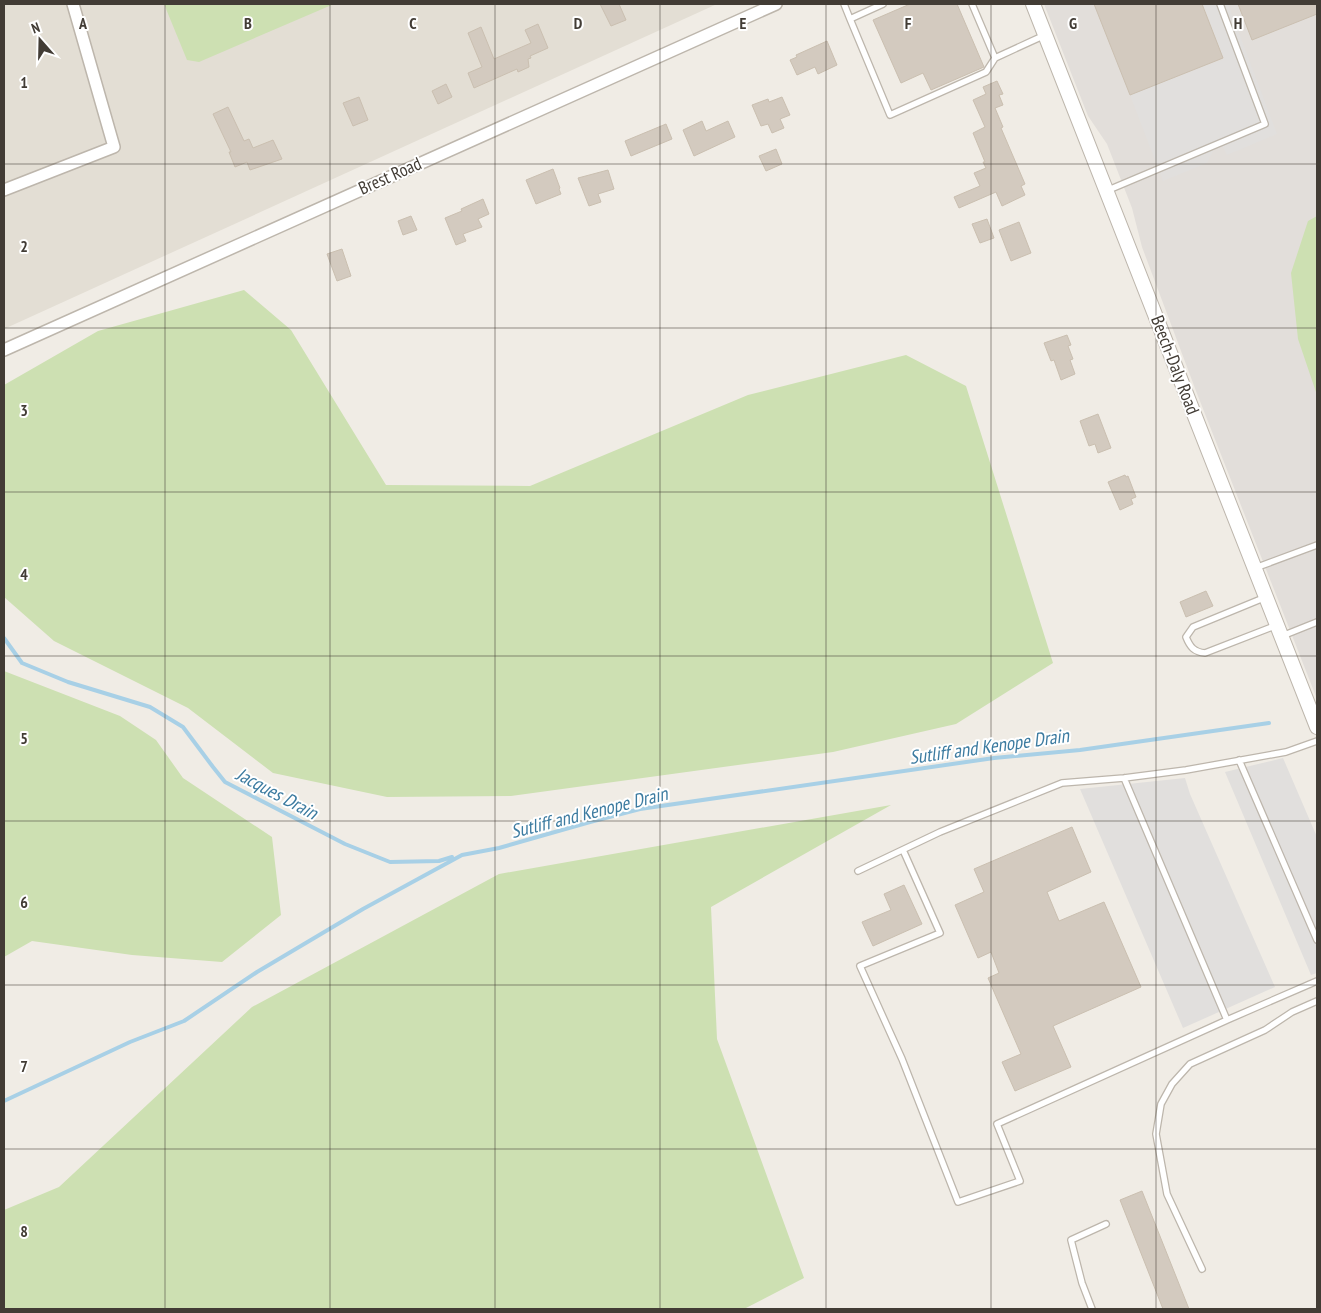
<svg xmlns="http://www.w3.org/2000/svg" width="1321" height="1313" viewBox="0 0 1321 1313" font-family="'PT Sans Narrow',sans-serif">
<style>
.residential{fill:#e3ded4}
.industrial{fill:#e2deda}
.green{fill:#cde0b2}
.parking{fill:#e1dfdd}
.lines{fill:none;stroke-linecap:round;stroke-linejoin:round}
.stream{stroke:#a8d0e6;stroke-width:4}
.building{fill:#d3cabf;stroke:#cabfb0}
.service-casing{stroke:#bdb6ac;stroke-width:8}
.minor-casing{stroke:#bdb6ac;stroke-width:14}
.tertiary-casing{stroke:#bdb6ac;stroke-width:16}
.service{stroke:#fff;stroke-width:5.5}
.minor{stroke:#fff;stroke-width:11}
.tertiary{stroke:#fff;stroke-width:14}
.grid{fill:none;stroke:#423c35;stroke-width:1;stroke-opacity:0.55}
.labels{text-anchor:middle;stroke-width:4;stroke-linejoin:round;paint-order:stroke}
.street-label{font-size:18px;fill:#423c35;stroke:#fff}
.water-label{font-size:19px;font-style:italic;fill:#3c7ba0;stroke:#fff}
.grid-label{font-size:16px;text-anchor:middle;font-weight:bold;fill:#423c35;stroke:#fff;stroke-width:4;stroke-linejoin:round;paint-order:stroke}
</style>
<rect width="100%" height="100%" fill="#f0ece5"/>
<!-- residential -->
<path class="residential" d="M4 4H717L4 329Z"/>
<!-- industrial -->
<path class="industrial" d="M1044 4H1317V699L1196 391 1142 247 1132 208 1107 144 1088 116Z"/>
<!-- green -->
<path class="green" d="M164 4H334L199 62 187 60Z
M1317 216V395L1298 339 1291 273 1308 221Z
M244 290 291 330 386 485 530 486 748 395 906 355 966 386 1053 663 956 724 833 752 511 796 387 797 273 773 188 708 54 641 4 597V385L98 331Z
M4 671 120 716 156 740 183 778 272 837 281 915 222 962 132 955 32 941 4 957Z
M891 805 711 907 717 1039 804 1278 744 1309H4V1210L59 1187 252 1007 499 874Z"/>
<!-- parking -->
<path class="parking" d="M1203 4H1228L1277 134 1227 155 1223 147 1219 145 1215 147 1207 163 1163 181 1130 95 1224 59Z
M1283 758 1317 837V973L1311 975 1225 772Z
M1185 778 1190 794 1275 987 1183 1028 1080 789Z"/>
<g class="lines">
<!-- stream -->
<path class="stream" d="M4 638 22 663 68 682 150 707 183 727 213 767 225 782 345 844 390 862 439 861 452 857
M4 1101 130 1042 184 1021 257 972 363 909 462 855 499 848 590 822 640 809 994 758 1080 750 1269 723"/>
</g>
<!-- building -->
<path class="building" d="M600 4H619L626 20 611 26Z
M910 4H957L984 67 931 90 923 73 901 83 873 20Z
M1094 4H1202L1223 58 1130 95Z
M1238 4H1317V14L1252 40Z
M538 24 548 48 530 56 531 58 528 59 529 67 518 72 517 69 474 88 468 73 482 67 468 33 481 27 494 59 531 43 525 30Z
M827 41 837 65 818 74 815 67 797 75 790 60 797 57 796 55Z
M997 81 1003 94 999 95 1003 105 995 108 1003 127 1001 128 1025 184 1021 186 1025 195 1002 206 996 192 959 208 954 197 980 186 974 173 986 168 983 162H985L973 133 985 127 973 100 986 94 983 87Z
M446 84 452 97 438 104 432 91Z
M359 97 368 120 353 126 343 103Z
M782 97 790 115 780 119 784 128 772 133 768 124 761 126 752 105 768 99 769 102Z
M228 107 244 141 249 139 253 148 273 140 282 159 250 170 247 162 235 167 229 152H231L213 114Z
M702 121 706 131 728 121 735 137 694 156 683 130Z
M666 124 672 139 631 156 625 141Z
M776 149 782 164 766 171 759 156Z
M553 169 560 188 559 189 561 194 536 204 526 180Z
M608 170 614 189 598 194 601 202 589 206 578 178Z
M483 199 489 214 478 219 482 227 463 234 466 241 456 245 445 218 462 211 461 209Z
M411 216 417 230 403 235 398 221Z
M987 219 994 238 980 243 972 224Z
M1019 222 1031 253 1011 261 999 230Z
M342 249 351 276 337 281 327 254Z
M1067 335 1071 345 1068 346 1073 359 1070 360 1075 374 1061 380 1054 360 1051 361 1044 343Z
M1098 414 1111 448 1098 453 1095 444 1089 446 1080 421Z
M1125 475 1126 477 1128 476 1136 497 1131 499 1133 504 1120 510 1108 482Z
M1206 591 1213 606 1186 617 1180 602Z
M1072 827 1091 872 1047 892 1059 921 1104 902 1141 987 1053 1026 1071 1067 1015 1091 1002 1062 1021 1054 988 978 999 973 991 952 978 958 955 905 984 892 974 869Z
M904 885 922 924 873 946 862 922 891 910 884 894Z
M1142 1191 1189 1309H1163L1120 1200Z"/>
<g class="lines">
<!-- service casing -->
<g class="service-casing">
<path id="service" d="M844 4 850 19 883 4
M972 4 995 58 1045 35
M850 19 890 115 986 72 995 58
M1106 191 1265 124 1220 4
M1255 568 1317 545
M1266 597 1193 627 1186 637C1190 647 1194 652 1205 653L1277 625
M1282 636 1317 622
M1239 760 1317 940
M1124 778 1227 1020 1317 981
M903 850 940 933 860 966 902 1059 958 1202 1020 1181 997 1124 1227 1020
M858 871 940 832 1062 783 1124 778 1186 770 1286 752 1317 741
M1202 1269 1167 1194 1156 1134 1161 1104 1172 1084 1190 1064 1265 1030 1292 1012 1317 1001
M1092 1309 1082 1283 1071 1240 1106 1224"/>
</g>
<!-- minor casing -->
<g class="minor-casing">
<path id="minor" d="M4 190 114 147 73 4
M4 350 776 4"/>
</g>
<!-- tertiary casing -->
<g class="tertiary-casing">
<path id="tertiary" d="M1033 4 1317 727"/>
</g>
<!-- service -->
<use href="#service" class="service"/>
<!-- minor -->
<use href="#minor" class="minor"/>
<!-- tertiary -->
<use href="#tertiary" class="tertiary"/>
</g>
<!-- grid -->
<path class="grid" d="M165 4V1309M330 4V1309M495 4V1309M660 4V1309M826 4V1309M991 4V1309M1156 4V1309M4 164H1317M4 328H1317M4 492H1317M4 656H1317M4 821H1317M4 985H1317M4 1149H1317"/>
<g class="labels">
<!-- street labels -->
<g class="street-label">
<text transform="translate(390 176) rotate(-24)" y="6">Brest Road</text>
<text transform="translate(1175 365) rotate(69)" y="6">Beech-Daly Road</text>
</g>
<!-- water labels -->
<g class="water-label">
<text transform="translate(989 746) rotate(-8)" y="7">Sutliff and Kenope Drain</text>
<text transform="translate(277 793) rotate(28)" y="7">Jacques Drain</text>
<text transform="translate(589 812) rotate(-14)" y="7">Sutliff and Kenope Drain</text>
</g>
</g>
<g class="grid-label">
<text x="83" y="29">A</text>
<text x="248" y="29">B</text>
<text x="413" y="29">C</text>
<text x="578" y="29">D</text>
<text x="743" y="29">E</text>
<text x="908" y="29">F</text>
<text x="1073" y="29">G</text>
<text x="1238" y="29">H</text>
<text x="24" y="88">1</text>
<text x="24" y="252">2</text>
<text x="24" y="416">3</text>
<text x="24" y="580">4</text>
<text x="24" y="744">5</text>
<text x="24" y="908">6</text>
<text x="24" y="1072">7</text>
<text x="24" y="1237">8</text>
</g>
<!-- border -->
<rect width="1321" height="1313" fill="none" stroke="#423c35" stroke-width="10"/>
<!-- north arrow -->
<g transform="translate(40 40) rotate(340)" stroke="#ffffff" stroke-width="4" paint-order="stroke">
<path d="M0-4L9 19L0 12L-9 19Z" fill="#423c35"/>
<text y="-8" font-size="14" font-weight="bold" text-anchor="middle" fill="#423c35">N</text>
</g>
</svg>
